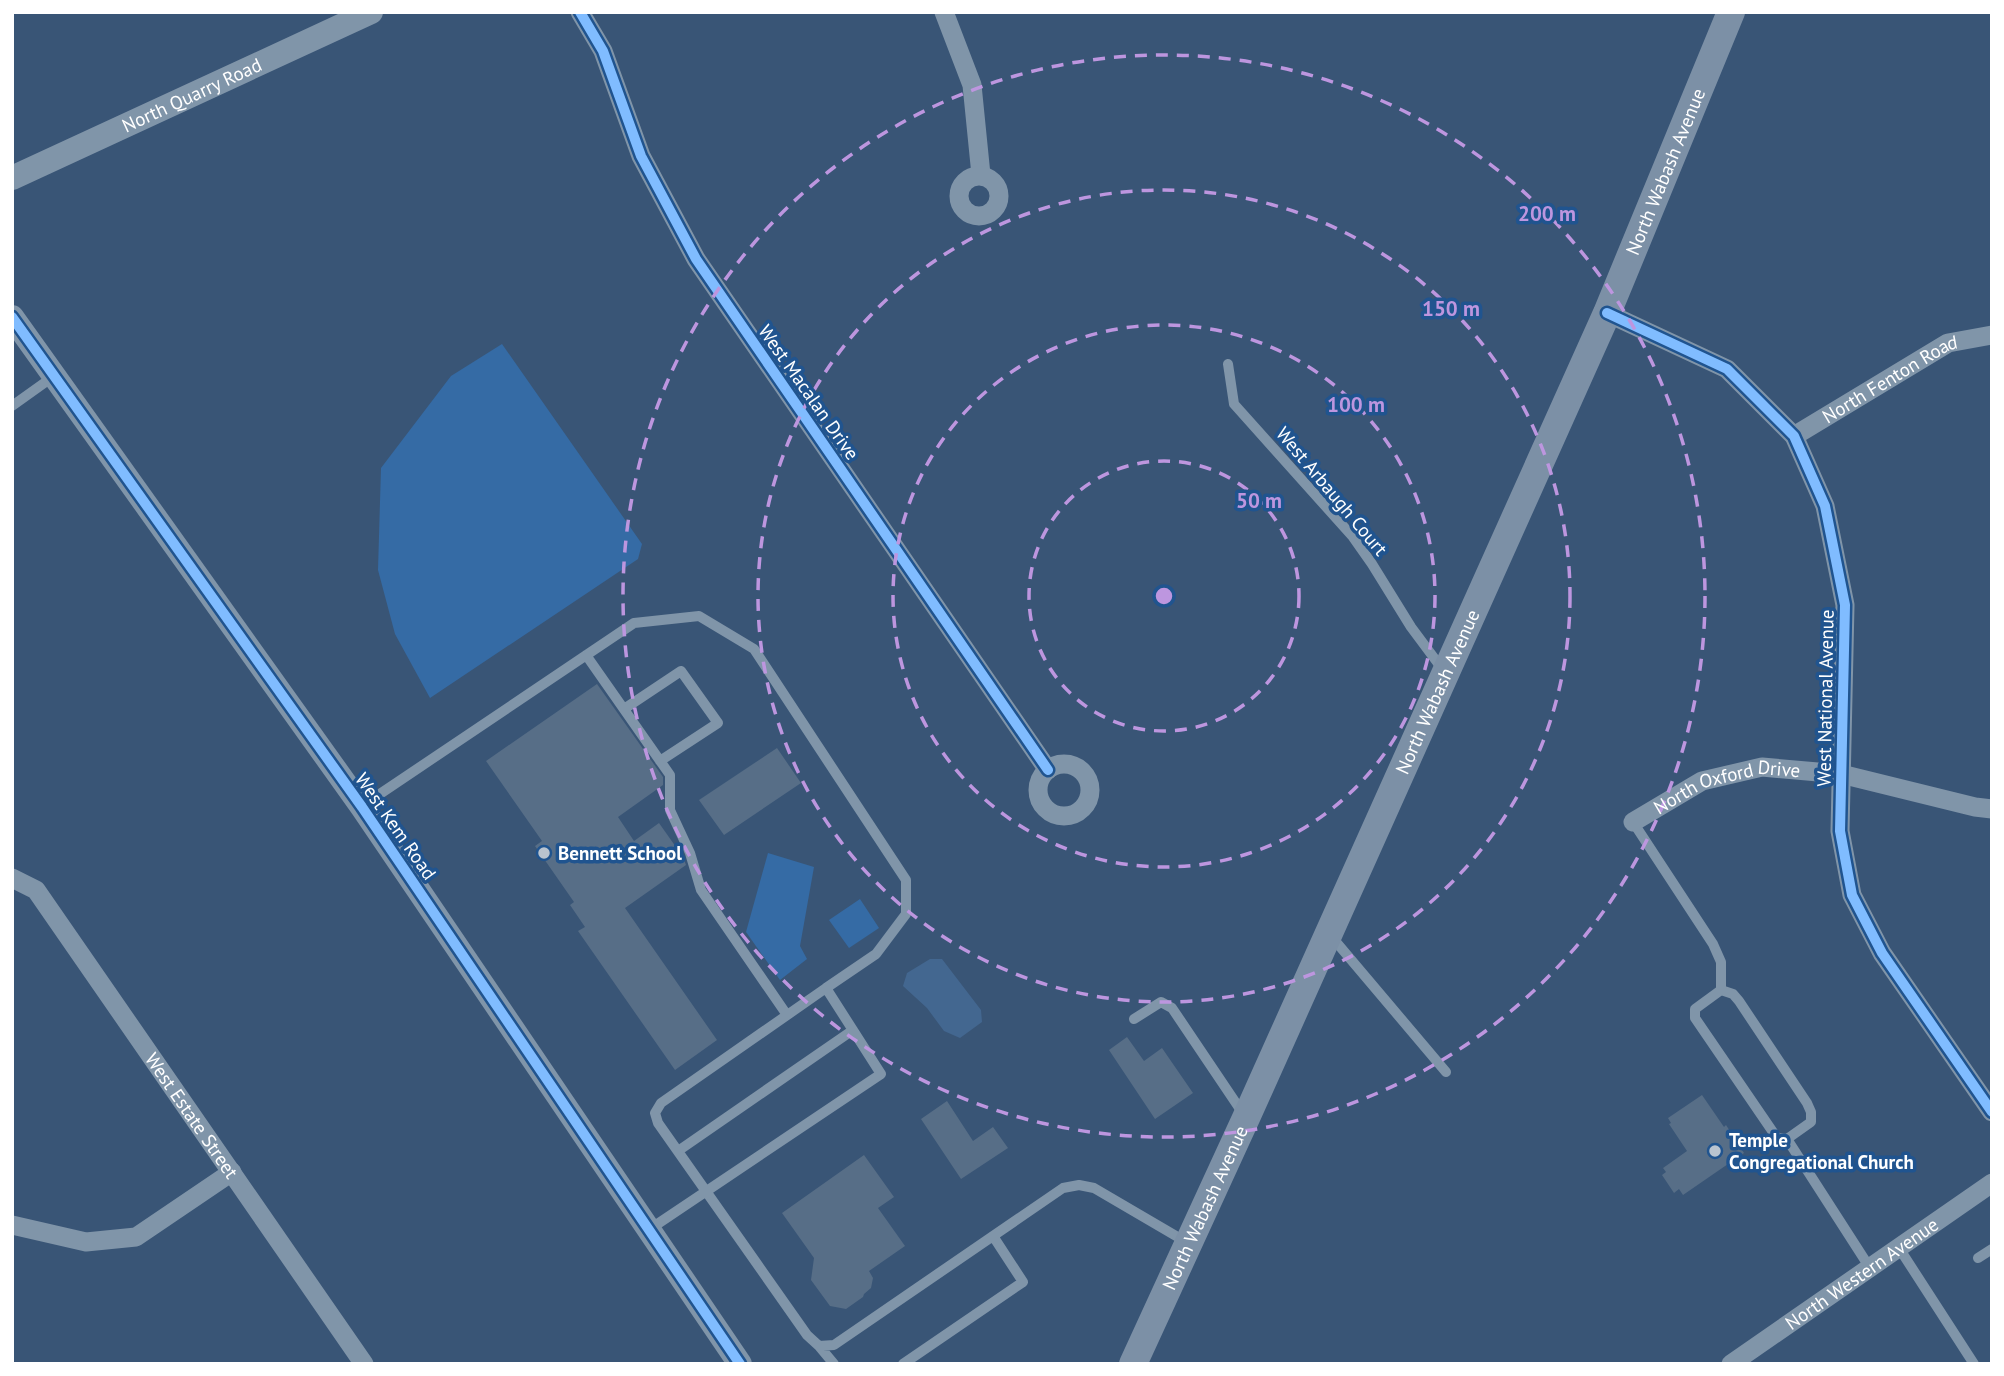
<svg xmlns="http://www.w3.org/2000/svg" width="2004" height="1376" viewBox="0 0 2004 1376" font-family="'PT Sans',sans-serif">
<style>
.green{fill:#356ba5}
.water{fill:#436790}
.building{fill:#576e87}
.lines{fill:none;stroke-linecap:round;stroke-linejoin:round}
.service{stroke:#8095a9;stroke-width:10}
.minor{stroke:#8095a9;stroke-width:19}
.tertiary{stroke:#8095a9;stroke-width:24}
.secondary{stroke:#7c90a6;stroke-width:28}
.cycleway-casing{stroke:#20548f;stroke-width:15}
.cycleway{stroke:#80bcff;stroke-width:10}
.ring{fill:none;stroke:#bd96df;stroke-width:3.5;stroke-dasharray:12 9}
.poi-dot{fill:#bac4cf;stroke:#20548f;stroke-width:2.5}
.labels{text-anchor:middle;stroke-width:7;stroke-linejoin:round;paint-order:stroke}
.street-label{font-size:19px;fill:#fff;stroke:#20548f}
.poi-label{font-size:19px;font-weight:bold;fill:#fff;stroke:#20548f;text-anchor:start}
.centre{fill:#bd96df;stroke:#20548f;stroke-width:3.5}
.ring-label{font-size:21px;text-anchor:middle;font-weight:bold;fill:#bd96df;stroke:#20548f;stroke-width:7;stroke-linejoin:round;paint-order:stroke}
</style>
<rect width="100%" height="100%" fill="#395576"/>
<!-- green -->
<path class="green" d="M502 344 642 544 638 559 430 698 395 634 378 570 381 468 451 376Z
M768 853 814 867 800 946 807 959 780 980 746 932Z
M860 899 879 928 849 948 829 920Z"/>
<!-- water -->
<path class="water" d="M930 959H942L981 1010 982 1022 960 1038 944 1031 927 1008 903 986 907 973Z"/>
<!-- building -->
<path class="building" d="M597 684 663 777V785L618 817 634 841 659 823 683 857 686 865 625 908 717 1040 675 1070 578 931 585 927 570 905 574 902 535 846 542 841 486 761Z
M777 748 801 783 724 835 699 800Z
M1127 1037 1144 1061 1162 1048 1193 1093 1155 1119 1109 1050Z
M1702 1095 1724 1127 1726 1125 1744 1153 1683 1195 1679 1189 1674 1193 1662 1175 1666 1172 1663 1168 1687 1151 1669 1124 1671 1123 1668 1118Z
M947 1101 973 1141 993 1127 1008 1148 961 1179 921 1119Z
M864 1155 894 1197 878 1208 905 1246 869 1271 873 1278 871 1288 864 1294 863 1297 846 1309 830 1306 811 1280 814 1258 782 1213Z"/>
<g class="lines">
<!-- service -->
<path class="service" d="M1228 364 1234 404 1353 537 1372 564 1411 627 1443 670
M12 406 54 376
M586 655 670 775V810L690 853 701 890 787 1015
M624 709 681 671 718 723 660 761
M362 806 634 623 699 616 754 649 906 880V914L876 954 826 988 881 1074 650 1229
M1633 822 1713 944 1721 962V990
M1331 936 1446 1072
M826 988 661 1103 655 1113 658 1123 807 1335 819 1346 834 1345 1063 1188 1079 1185 1094 1188 1188 1243
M1721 990 1733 994 1739 1001 1807 1103 1811 1112V1122L1787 1139 1777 1138 1695 1018V1009Z
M1134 1019 1161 1002 1172 1008 1244 1115
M1787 1139 1870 1268
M678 1151 853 1030
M1899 1248 1974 1364
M1978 1258 1992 1249
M819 1346 834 1364
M903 1364 1023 1282 993 1236"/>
<!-- minor -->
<g class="minor">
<path d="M580 12 603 51 641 156 696 259 1048 770"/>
<path d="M944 12 972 85 981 175"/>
<circle cx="979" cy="196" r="20"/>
<path d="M1607 313 1727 369 1794 436 1825 506 1845 605 1840 831 1852 895 1882 953 1992 1112"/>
<path id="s1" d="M1794 436 1948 343 1992 335"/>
<circle cx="1064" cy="790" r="26"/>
<path id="s2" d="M1633 822 1702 781 1762 767 1841 774 1975 807 1992 809"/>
<path id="s3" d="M12 878 36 890 364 1364"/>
<path d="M12 1225 86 1242 136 1237 232 1172"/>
<path id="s4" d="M1731 1364 1992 1183"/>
</g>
<!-- tertiary -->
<g class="tertiary">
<path id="s5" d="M12 178 371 12"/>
<path d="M12 317 362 807 740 1364"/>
</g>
<!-- secondary -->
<path class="secondary" id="s6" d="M1133 1364 1246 1118 1607 313 1731 12"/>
<!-- cycleway casing -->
<g class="cycleway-casing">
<path id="cycleway" d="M580 12 603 51 641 156 696 259 1048 770
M1607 313 1727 369 1794 436 1825 506 1845 605 1840 831 1852 895 1882 953 1992 1112
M12 317 362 807 740 1364"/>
</g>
<!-- cycleway -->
<use href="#cycleway" class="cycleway"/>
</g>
<!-- distance rings -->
<g class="ring">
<circle cx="1164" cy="596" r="135"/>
<circle cx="1164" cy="596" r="271"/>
<circle cx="1164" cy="596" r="406"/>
<circle cx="1164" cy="596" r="541"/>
</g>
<!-- markers -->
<g class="poi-dot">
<circle cx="544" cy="853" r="7"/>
<circle cx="1715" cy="1151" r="7"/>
</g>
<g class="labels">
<!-- street labels -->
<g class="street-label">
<text dy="7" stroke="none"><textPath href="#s5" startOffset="198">North Quarry Road</textPath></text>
<text dy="7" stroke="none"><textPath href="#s6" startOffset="1306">North Wabash Avenue</textPath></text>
<text dy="7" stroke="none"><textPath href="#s1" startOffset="112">North Fenton Road</textPath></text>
<text transform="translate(809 392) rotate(55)" y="7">West Macalan Drive</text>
<text transform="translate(1332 491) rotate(50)" y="7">West Arbaugh Court</text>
<text dy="7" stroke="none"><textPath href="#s6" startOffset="738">North Wabash Avenue</textPath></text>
<text transform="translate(1825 698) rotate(-89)" y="7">West National Avenue</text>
<text dy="7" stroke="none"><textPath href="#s2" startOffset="103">North Oxford Drive</textPath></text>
<text transform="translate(396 826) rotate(55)" y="7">West Kem Road</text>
<text dy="7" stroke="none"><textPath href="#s3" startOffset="301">West Estate Street</textPath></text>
<text dy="7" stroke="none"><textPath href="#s6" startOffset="172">North Wabash Avenue</textPath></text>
<text dy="7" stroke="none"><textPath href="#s4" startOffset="159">North Western Avenue</textPath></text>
</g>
<!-- poi labels -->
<g class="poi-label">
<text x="558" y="860">Bennett School</text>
<text x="1729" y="1147">Temple<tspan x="1729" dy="22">Congregational Church</tspan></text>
</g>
</g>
<circle cx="1164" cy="596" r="10" class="centre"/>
<g class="ring-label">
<text x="1547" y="221">200 m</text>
<text x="1451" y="316">150 m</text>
<text x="1356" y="412">100 m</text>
<text x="1259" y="508">50 m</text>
</g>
<!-- border -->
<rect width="2004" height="1376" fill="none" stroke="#ffffff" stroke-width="28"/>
</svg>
